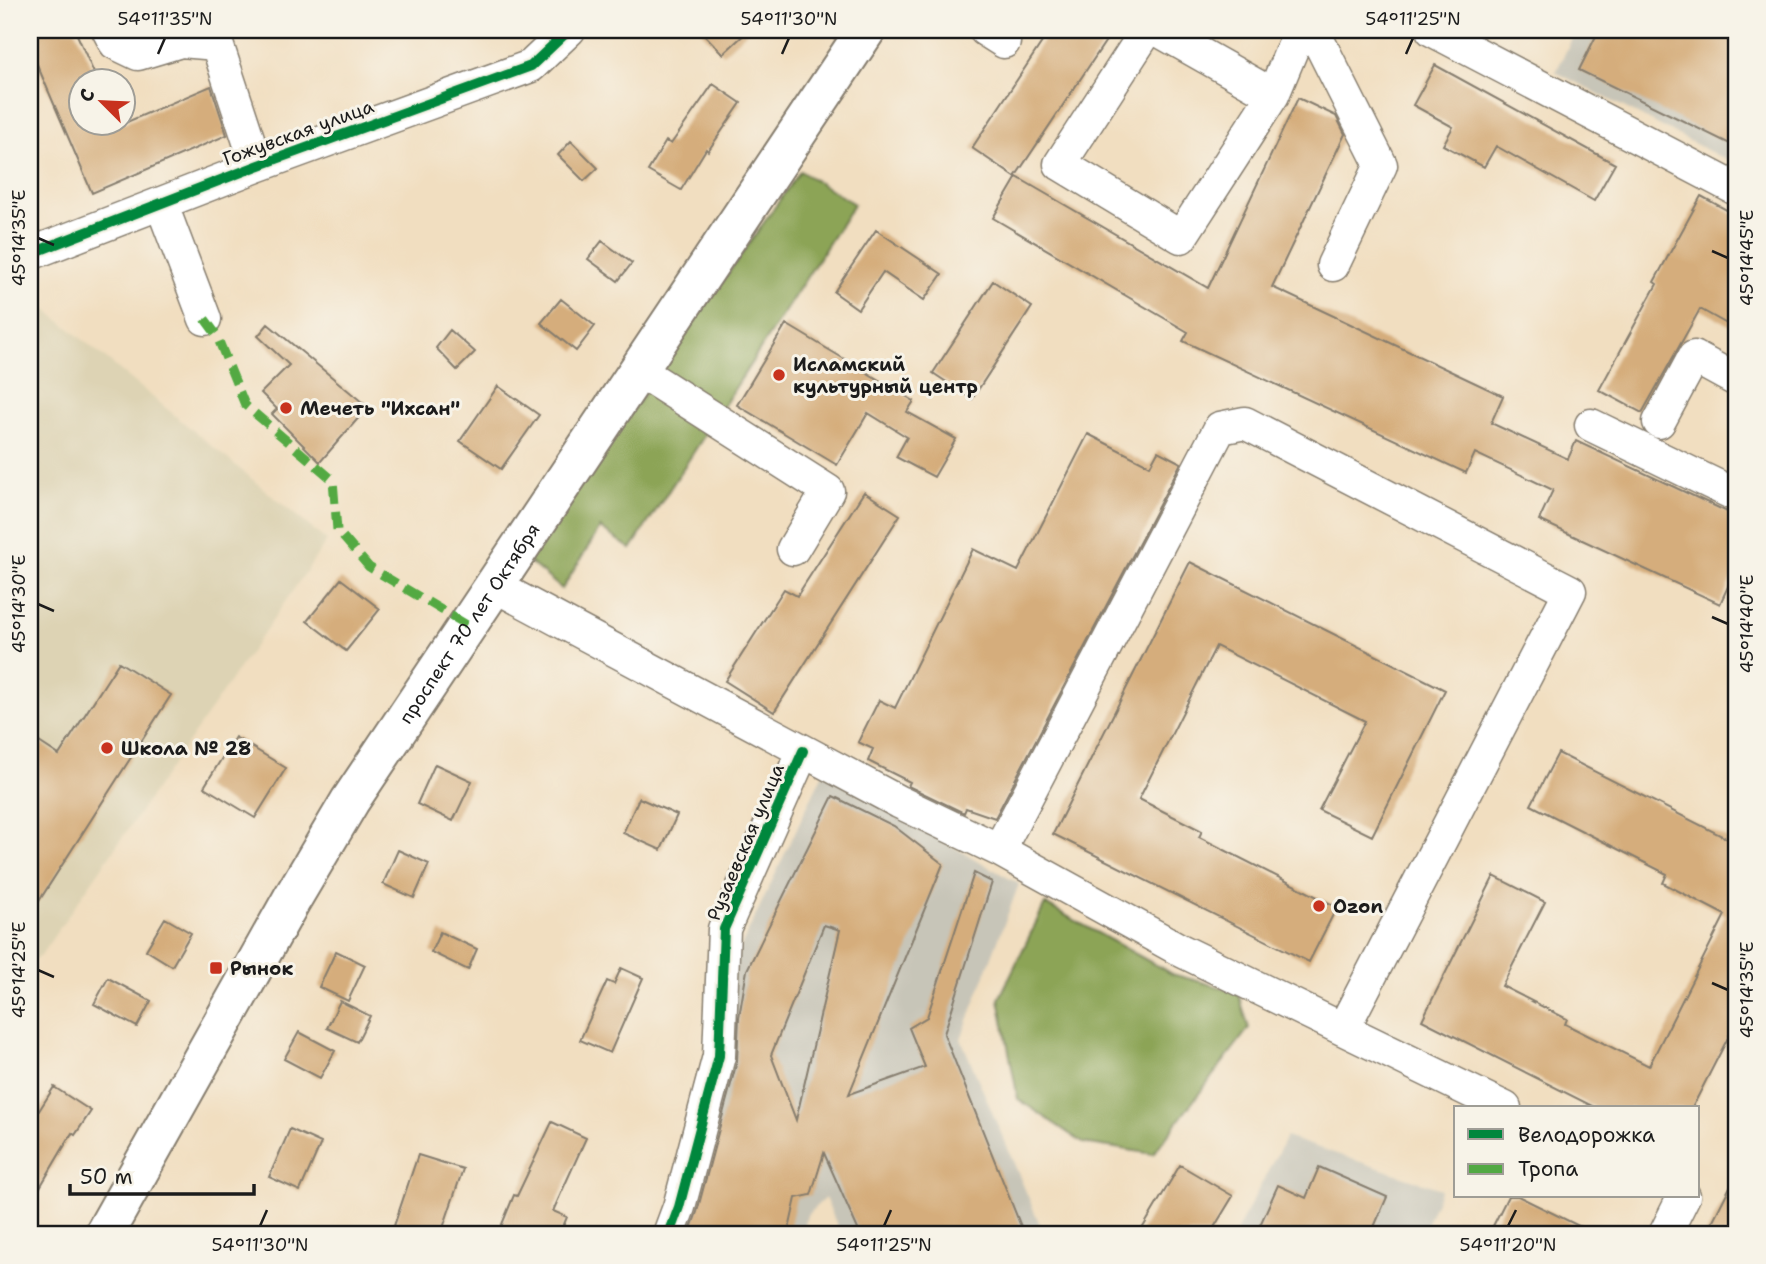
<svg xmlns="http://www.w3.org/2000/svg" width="1766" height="1264" viewBox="0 0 1766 1264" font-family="'Shantell Sans',sans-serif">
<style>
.built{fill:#ddd3b4}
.industrial{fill:#c7c5b8}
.forest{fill:#8ca456;stroke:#546039;stroke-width:2}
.building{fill:#d5ad7c;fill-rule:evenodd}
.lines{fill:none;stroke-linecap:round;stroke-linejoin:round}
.minor-casing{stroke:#867d6e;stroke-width:35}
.major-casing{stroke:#867d6e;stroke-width:42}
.minor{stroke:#fff;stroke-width:32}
.major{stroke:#fff;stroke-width:38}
.quiet{stroke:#52a943;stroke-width:9;stroke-dasharray:18 9;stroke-linecap:butt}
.cycleway-casing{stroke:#f7f3e8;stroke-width:15}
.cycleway{stroke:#00873e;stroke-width:10}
.ticks{fill:none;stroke:#1c1c1c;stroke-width:2.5}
.poi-dot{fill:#c8321e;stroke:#f7f3e8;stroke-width:2.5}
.labels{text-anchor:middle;stroke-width:6;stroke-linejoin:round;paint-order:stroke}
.street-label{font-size:19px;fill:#1c1c1c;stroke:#f7f3e8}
.poi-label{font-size:19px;font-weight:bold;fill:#1c1c1c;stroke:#f7f3e8;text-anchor:start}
.neatline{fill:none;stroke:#1c1c1c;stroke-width:2.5}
.ticks-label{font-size:18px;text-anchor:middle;fill:#1c1c1c}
</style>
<rect width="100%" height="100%" fill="#f7f3e8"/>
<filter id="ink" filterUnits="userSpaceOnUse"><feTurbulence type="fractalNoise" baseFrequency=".0143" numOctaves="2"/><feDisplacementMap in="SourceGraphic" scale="14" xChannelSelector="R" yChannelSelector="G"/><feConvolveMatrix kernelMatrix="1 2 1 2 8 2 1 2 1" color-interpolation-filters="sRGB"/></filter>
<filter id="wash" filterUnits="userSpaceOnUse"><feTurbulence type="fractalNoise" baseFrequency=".00686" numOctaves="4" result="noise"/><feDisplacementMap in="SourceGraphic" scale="28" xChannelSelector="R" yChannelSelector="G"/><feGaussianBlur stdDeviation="1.57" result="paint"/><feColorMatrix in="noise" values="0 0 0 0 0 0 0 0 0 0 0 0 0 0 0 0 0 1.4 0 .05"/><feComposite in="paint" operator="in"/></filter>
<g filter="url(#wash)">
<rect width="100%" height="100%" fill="#f1dec0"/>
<!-- built -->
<path class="built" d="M30 296 327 541 41 955 30 962Z"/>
<!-- industrial -->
<path class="industrial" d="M1576 30H1736V165L1556 72Z
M823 773 1019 884 961 1039 1044 1234H841L825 1198 807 1215 803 1234H679L738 953Z
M1286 1137 1441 1189 1422 1234H1235Z"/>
<!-- forest -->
<path class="forest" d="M800 171 854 204 631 549 600 528 562 589 527 560Z
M1045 904 1172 974 1238 992 1249 1028 1153 1154 1083 1143 1018 1099 999 999Z"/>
<g id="blocks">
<!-- building -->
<path class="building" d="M30 30H75L97 80H80V122H127L211 86 227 135 92 193 30 48Z
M700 30H749L723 54Z
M1050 30H1113L1015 177 972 148Z
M1599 30H1736V147L1579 70Z
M1435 65 1615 164 1594 201 1496 146 1484 167 1443 145 1453 127 1413 105Z
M713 84 741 103 708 151 706 149 681 190 648 171 666 141 671 144Z
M1298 98 1336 116 1345 134 1272 287 1503 396 1491 423 1568 459 1576 441 1736 516V569L1720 604 1539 520 1553 490 1475 453 1466 473 1183 341 1188 332 993 218 1017 177 1208 288Z
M571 141 598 168 584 181 558 155Z
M1701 196 1736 215V329L1700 309 1642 413 1599 390 1657 284 1654 282Z
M876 230 942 274 924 300 883 272 858 309 834 292Z
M602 241 632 263 618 281 588 259Z
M993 281 1032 307 972 399 933 373Z
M561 299 595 326 576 351 541 323Z
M268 324 368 407 320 462 272 414 277 409 261 393 289 365 258 336Z
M786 324 914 401 907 412 956 439 934 477 896 457 907 437 868 413 837 465 737 405Z
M450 330 475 352 457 370 436 348Z
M498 386 539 415 501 469 460 441Z
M1088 434 1150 466 1158 451 1181 463 995 818 966 808 964 813 908 786 910 782 868 761 873 749 858 742 879 700 895 708 973 549 1018 571Z
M864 492 900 515 774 712 725 681 784 589 797 596Z
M1190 562 1445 690 1372 836 1319 810 1365 721 1216 646 1139 799 1202 831 1199 837 1337 907 1309 962 1053 834Z
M341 579 380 609 346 651 307 621Z
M119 662 171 695 30 915V736L59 755Z
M235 737 286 768 255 818 204 787Z
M1558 753 1736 843V1022L1692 1108H1596L1422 1020 1494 876 1545 902 1502 986 1567 1019 1565 1024 1649 1066 1725 915 1663 883 1667 874 1531 805Z
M435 764 472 781 453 821 417 804Z
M833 796 894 826 943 864 849 1094 925 1067 909 1028 927 1017 974 873 992 882 944 1034 1024 1234H860L824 1153 811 1195 796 1198 788 1234H689L697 1212 737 1061 739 1017 747 970ZM824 925 840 930 796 1120 771 1055Z
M639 798 677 815 661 850 623 833Z
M398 850 429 864 414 898 383 884Z
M165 918 191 933 172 966 146 950Z
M440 932 477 949 468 970 431 952Z
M336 951 365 965 348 1001 319 987Z
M621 968 643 978 610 1053 580 1040 607 981 614 984Z
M108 978 151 1001 137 1027 94 1004Z
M340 1001 370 1016 357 1042 327 1028Z
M299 1032 335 1051 320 1078 284 1059Z
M54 1087 91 1111 75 1135 72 1133 30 1204V1125Z
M552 1122 586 1138 553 1211 567 1217 560 1234H498L514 1195 517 1196Z
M290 1129 321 1143 300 1191 269 1177Z
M418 1155 463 1169 441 1234H417L394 1226Z
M1180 1165 1233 1196 1210 1234H1139Z
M1319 1167 1387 1197 1371 1234H1256L1278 1185 1306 1198Z
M1736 1175V1234H1706Z
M1508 1196H1518L1595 1234H1489Z"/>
</g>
</g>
<g filter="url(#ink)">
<use href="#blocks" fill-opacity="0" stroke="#867d6e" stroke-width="2"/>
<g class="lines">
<!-- minor casing -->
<g class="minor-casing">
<path id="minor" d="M108 30 115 43 138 54 181 41 217 44 257 166
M985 30 1004 42
M1147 30 1060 164 1181 237 1273 95 1300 30
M1158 30 1273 95
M1313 30 1381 165 1333 265
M1432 30 1736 189
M161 203 205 319
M30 254 257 166 531 66 569 30
M638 370 828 491 793 549
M1659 422 1694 357 1736 380
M1591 425 1736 495
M493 585 899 802 999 850 1182 951 1505 1108
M999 850 1220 428 1245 423 1570 591 1343 1029
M669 1234 679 1207 719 1056 724 929 803 751
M1665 1234 1684 1196"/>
</g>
<!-- major casing -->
<g class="major-casing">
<g id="major">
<path id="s1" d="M104 1234 292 899 350 801 866 30"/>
</g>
</g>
<!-- minor -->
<use href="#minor" class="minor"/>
<!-- major -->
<use href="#major" class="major"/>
<!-- quiet -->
<path class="quiet" d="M205 319 216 334 245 405 333 480 337 530 369 567 467 625"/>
<!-- cycleway casing -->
<g class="cycleway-casing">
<path id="cycleway" d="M30 254 257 166 531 66 569 30
M669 1234 679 1207 719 1056 724 929 803 751"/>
</g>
<!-- cycleway -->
<use href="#cycleway" class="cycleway"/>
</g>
</g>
<!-- ticks -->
<path class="ticks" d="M158 54 165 38M782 54 789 38M1406 54 1413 38M38 238 54 245M1712 251 1728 258M38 604 54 611M1712 617 1728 624M38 970 54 977M1712 983 1728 990M260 1226 267 1210M884 1226 891 1210M1508 1226 1516 1210"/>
<!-- markers -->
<g class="poi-dot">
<circle cx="779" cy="375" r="7"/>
<circle cx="286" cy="408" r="7"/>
<circle cx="107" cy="748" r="7"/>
<circle cx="1319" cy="906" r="7"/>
<rect x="209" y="961" width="14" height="14" rx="3.5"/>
</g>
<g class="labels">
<!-- street labels -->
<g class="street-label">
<text transform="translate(298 132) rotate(-20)" y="7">Гожувская улица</text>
<text dy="7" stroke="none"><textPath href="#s1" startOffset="712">проспект 70 лет Октября</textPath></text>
<text transform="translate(745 842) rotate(-67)" y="7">Рузаевская улица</text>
</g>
<!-- poi labels -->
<g class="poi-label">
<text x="793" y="371">Исламский<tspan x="793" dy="22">культурный центр</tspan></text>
<text x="300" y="415">Мечеть "Ихсан"</text>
<text x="121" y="755">Школа № 28</text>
<text x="1333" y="913">Ozon</text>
<text x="230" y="975">Рынок</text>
</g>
</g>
<!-- margin -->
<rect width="1766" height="1264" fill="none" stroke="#f7f3e8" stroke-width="77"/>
<!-- legend -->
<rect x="1454" y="1106" width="245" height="91" fill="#f7f3e8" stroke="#9f9d96" stroke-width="2"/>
<rect x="1468" y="1129" width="35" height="10" fill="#00873e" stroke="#9f9d96" stroke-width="2"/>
<text x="1518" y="1142" font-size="21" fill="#1c1c1c">Велодорожка</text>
<rect x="1468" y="1164" width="35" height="10" fill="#52a943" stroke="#9f9d96" stroke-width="2"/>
<text x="1518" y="1176" font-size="21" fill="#1c1c1c">Тропа</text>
<!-- north arrow -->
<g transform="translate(102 102) rotate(294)"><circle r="33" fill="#f7f3e8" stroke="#9f9d96" stroke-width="2"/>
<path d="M0-5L12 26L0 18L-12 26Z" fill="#c8321e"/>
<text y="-10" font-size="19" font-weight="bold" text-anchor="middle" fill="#1c1c1c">С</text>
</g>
<!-- scale -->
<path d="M70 1184v10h184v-10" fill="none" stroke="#1c1c1c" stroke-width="3.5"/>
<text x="80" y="1184" font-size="21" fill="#1c1c1c" stroke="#f7f3e8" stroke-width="5" paint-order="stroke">50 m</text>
<rect x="38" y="38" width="1690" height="1188" class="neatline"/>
<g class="ticks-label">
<text x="165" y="25">54°11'35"N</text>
<text x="789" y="25">54°11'30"N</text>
<text x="1413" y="25">54°11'25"N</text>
<text transform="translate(19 238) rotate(-90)" y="6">45°14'35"E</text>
<text transform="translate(1747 258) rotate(-90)" y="6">45°14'45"E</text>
<text transform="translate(19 604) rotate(-90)" y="6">45°14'30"E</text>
<text transform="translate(1747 624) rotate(-90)" y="6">45°14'40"E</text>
<text transform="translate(19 970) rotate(-90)" y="6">45°14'25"E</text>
<text transform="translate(1747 990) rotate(-90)" y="6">45°14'35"E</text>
<text x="260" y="1251">54°11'30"N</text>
<text x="884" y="1251">54°11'25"N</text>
<text x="1508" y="1251">54°11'20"N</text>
</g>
</svg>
